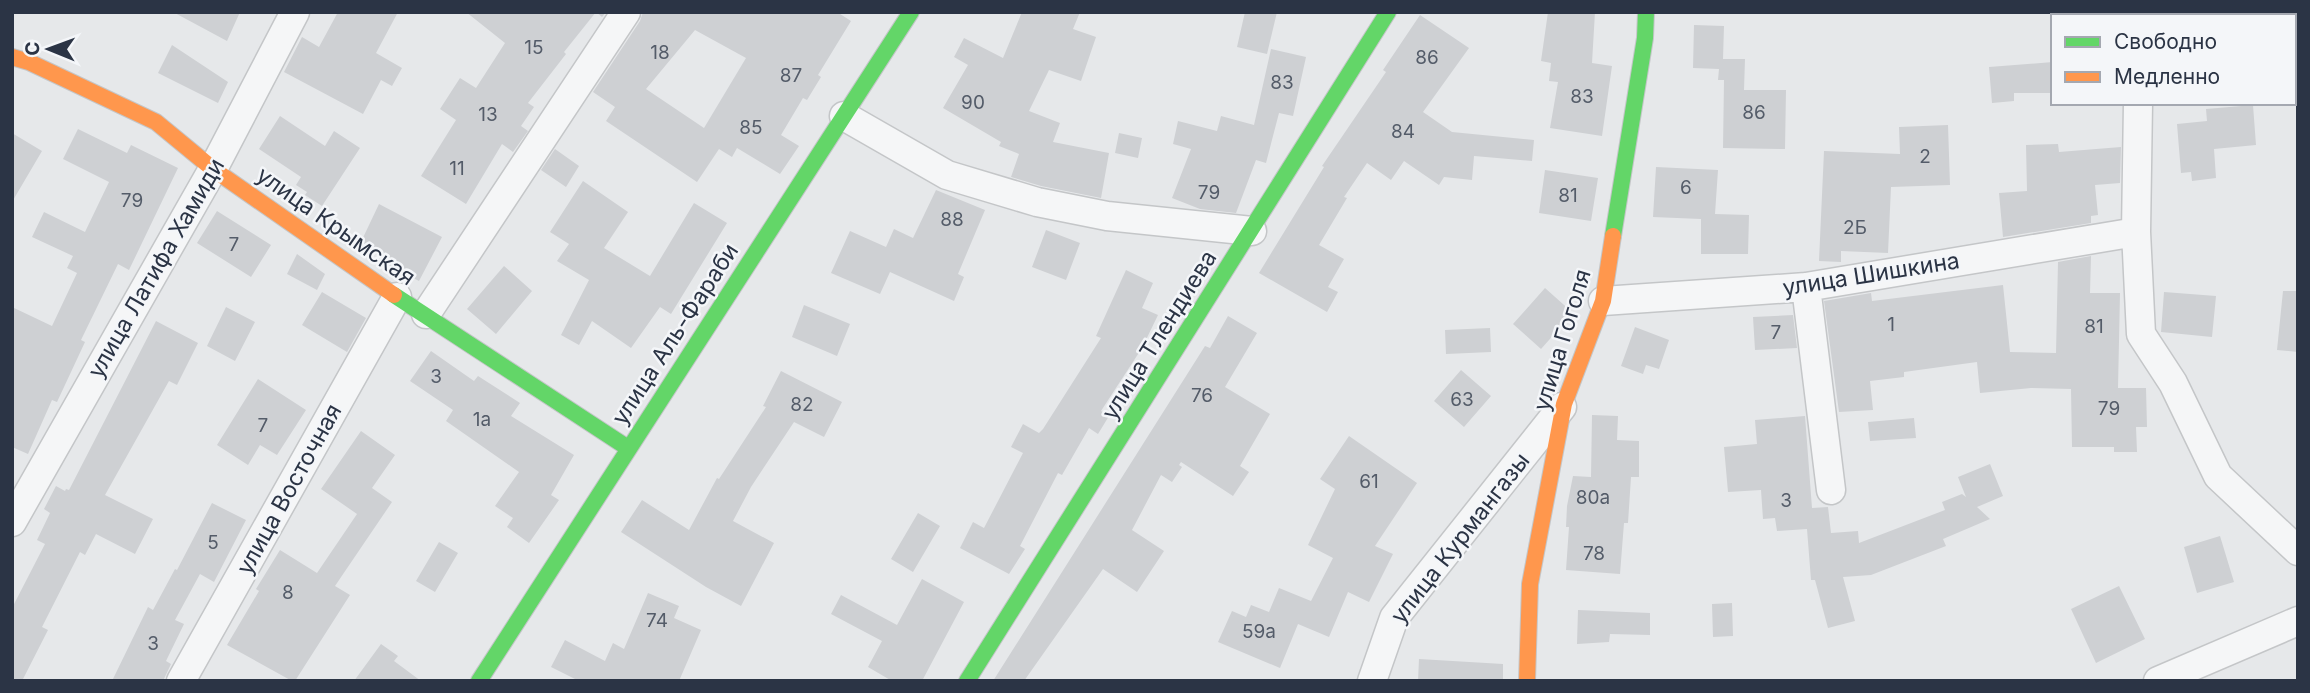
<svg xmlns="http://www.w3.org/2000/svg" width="2310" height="693" viewBox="0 0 2310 693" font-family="Inter,sans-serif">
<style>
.building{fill:#ced0d3;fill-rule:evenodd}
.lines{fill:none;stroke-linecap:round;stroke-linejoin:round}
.street-casing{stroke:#c4c6c8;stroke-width:31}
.fast-casing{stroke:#c4c6c8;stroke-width:18}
.slow-casing{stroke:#c4c6c8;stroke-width:18}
.street{stroke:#f5f6f7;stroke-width:28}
.fast{stroke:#63d668;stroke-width:16}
.slow{stroke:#ff974d;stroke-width:16}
.labels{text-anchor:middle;stroke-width:5;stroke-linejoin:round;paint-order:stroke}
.number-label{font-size:19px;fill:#545c69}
.street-label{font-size:23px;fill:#2b3445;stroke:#f4f6f9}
</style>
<rect width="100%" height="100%" fill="#e6e8ea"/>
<!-- building -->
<path class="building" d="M173 12H240L227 41Z
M338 12H398L376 53 402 68 392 86 381 80 363 114 284 72 302 37 319 47Z
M466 12H606L602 17 596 12 564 52 566 54 528 103 534 107 521 126 528 131 513 152 502 144 466 204 421 176 456 120 440 109 460 78 476 88 505 43Z
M643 12H837L851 21 818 75 821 77 807 100 803 98 781 135 799 146 780 174 737 148 732 157 719 149 697 182 606 121 615 107 593 92 640 21ZM695 30 746 58 704 128 646 89Z
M1022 12H1080L1073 29 1096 37 1081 81 1049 70 1029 111 1060 123 1053 142 1109 153 1101 198 1041 186 1011 177 1019 154 999 146 1001 142 943 108 968 65 954 57 964 38 1003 58Z
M1245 12H1277L1267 54 1237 47Z
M1548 12H1595L1592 63 1612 66 1602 136 1550 128 1558 82 1549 81 1551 63 1541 61Z
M1420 15 1469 48 1423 112 1452 132 1534 140 1532 161 1474 156 1472 180 1444 177 1439 185 1404 161 1391 180 1367 163 1344 197 1347 198 1319 245 1344 259 1328 287 1338 292 1327 312 1259 273 1324 167 1322 166 1386 72 1383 70Z
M1694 25 1724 26 1723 59H1745L1744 90H1786L1785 149 1723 148 1724 80H1718L1719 69 1693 68Z
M172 45 228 82 218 103 158 73Z
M1271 49 1306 57 1293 116 1279 113 1266 163 1256 160 1236 213 1200 209 1172 198 1191 149 1173 144 1178 121 1217 131 1221 116 1254 125Z
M2053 62V93H2014V101L1992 103 1989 67Z
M2253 105 2256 145 2214 149 2216 178 2192 181 2191 172 2181 173 2177 124 2207 121 2206 109Z
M280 116 325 146 334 131 360 148 322 206 305 195 307 192 296 185 301 177 259 149Z
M1948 125 1950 185 1891 187 1888 253 1841 251V262L1819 261 1824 151 1900 154 1899 127Z
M78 129 127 153 131 145 178 168 129 270 118 264 81 340 85 342 57 402 52 400 28 454 12 447V307L52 326 77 273 67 268 73 256 32 237 44 212 85 232 109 182 63 159Z
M12 133 42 151 12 202Z
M1119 133 1142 138 1138 158 1115 153Z
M2058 144 2059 152 2121 147 2120 183 2095 185 2098 215 2091 216V223L2003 237 1999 193 2027 191 2026 145Z
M555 149 579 166 566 187 541 170Z
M1656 167 1718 170 1715 214 1749 215 1748 254H1701V219L1653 217Z
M1545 170 1598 178 1591 221 1539 213Z
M583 181 628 212 604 248 650 276 694 203 727 223 671 314 660 307 631 348 592 321 579 345 561 335 589 280 557 261 569 244 550 232Z
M936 190 985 210 958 274 964 277 954 301 890 272 880 294 831 273 850 231 886 247 894 229 913 238Z
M379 204 442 237 419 281 392 267 382 260 383 258 360 244Z
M217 211 271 245 251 277 197 243Z
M1046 230 1080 243 1066 280 1032 267Z
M297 254 325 274 317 290 287 274Z
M2091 256 2090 293H2120L2118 388H2146L2147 427H2136L2137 452H2114V447H2072L2071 389 2031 388 1980 393 1977 362 1904 372V377L1870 381 1873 410 1839 412 1824 301 1871 293 1872 301 2003 285 2010 352 2056 353 2058 262Z
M504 266 532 291 496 334 467 309Z
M1126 270 1153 283 1142 308 1158 315 1142 348 1101 411 1109 416 1098 434 1089 428 1062 475 1058 473 1020 546 1025 549 1009 574 960 548 973 522 984 528 1023 453 1011 447 1023 424 1039 433 1043 429 1101 338 1096 336Z
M1545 288 1573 313 1541 349 1513 324Z
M2283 291H2298V352L2277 350Z
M322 292 366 318 347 352 302 325Z
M2164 292 2216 296 2212 337 2161 332Z
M804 305 850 324 837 356 792 337Z
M226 307 255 322 235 361 207 346Z
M1793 315 1797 348 1755 350 1753 317Z
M1228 316 1257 333 1225 387 1270 414 1240 466 1249 472 1233 496 1181 462 1179 465 1182 467 1172 482 1161 475 1132 530 1164 551 1137 592 1103 569 1024 681H993L1205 346 1210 348Z
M156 321 198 343 177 385 169 381 105 495 153 519 135 554 96 534 85 555 80 552 42 627 48 630 22 681H12V608L45 544 37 540 50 513 44 509 56 486 65 491 66 489 69 490Z
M1635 327 1669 340 1659 369 1646 365 1643 374 1621 366Z
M1490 328 1491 352 1446 354 1445 330Z
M431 351 474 381 478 376 520 403 511 416 574 455 551 495 559 500 529 543 507 527 513 518 495 506 519 472 446 421 453 410 410 381Z
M1461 370 1491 396 1464 427 1434 401Z
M781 371 842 402 824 437 794 422 751 487 733 521 774 543 741 606 706 587 621 532 642 500 689 530 717 478 719 479 766 407 763 406Z
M258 379 306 410 277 455 260 445 248 465 217 445Z
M1592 415 1618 416 1617 440 1639 441V477H1631L1628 523H1624L1620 574 1566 570 1569 527H1566L1567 506 1573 476 1591 477Z
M1805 416 1812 508 1828 507 1831 533 1858 531 1859 543 1945 510 1942 502 1962 494 1966 497 1958 477 1990 464 2003 496 1977 507 1990 519 1943 539 1946 546 1871 575 1843 577 1855 621 1828 628 1815 580H1811L1807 529 1777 531 1775 518 1763 519 1761 490 1728 492 1724 447 1757 444 1755 420Z
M1914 418 1916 438 1870 441 1868 422Z
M361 431 395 455 372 488 392 502 335 586 350 595 295 681H292L227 645 259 591 256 589 280 550 317 573 357 514 321 489Z
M1349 436 1417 483 1375 546 1393 554 1369 602 1348 592 1329 637 1298 624 1280 668 1218 642 1232 611 1246 617 1251 605 1269 612 1279 588 1311 601 1333 558 1308 545 1335 489 1320 479Z
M212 503 246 520 214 582 200 574 175 620 184 624 166 661 171 664 163 681H112L148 607 153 610 175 569 177 570Z
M918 513 940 526 913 572 891 559Z
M2220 536 2234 582 2197 593 2184 547Z
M439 542 458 553 435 592 416 581Z
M922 579 964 602 922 681H892L868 667 882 641 831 614 841 595 897 625Z
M2119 586 2145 639 2096 663 2071 609Z
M648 593 679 606 674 618 701 630 679 681H579L551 667 565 640 605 661 613 643 624 649Z
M1732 603 1733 636 1713 637 1712 604Z
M1578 610 1650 613V635L1610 634 1609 642 1577 644Z
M381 644 398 656 394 661 421 681H354Z
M1419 659 1503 664V681H1418Z"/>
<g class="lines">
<!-- street casing -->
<g class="street-casing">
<path id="street" d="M2139 16V12
M2138 103 2136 232 2141 334 2173 383 2218 476 2298 551
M844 116 947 175 1037 202 1107 216 1252 231
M1806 287 1831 490
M1603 301 1806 287 2136 232
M426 314 626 12
M12 522 213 169 295 12
M181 681 397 297
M1372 681 1394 618 1562 407
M2158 681 2298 621"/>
</g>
<!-- fast casing -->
<g class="fast-casing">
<path id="fast" d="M1613 236 1645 38 1646 12
M394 295 628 448
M479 681 911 12
M967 681 1388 12"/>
</g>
<!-- slow casing -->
<g class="slow-casing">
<path id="slow" d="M12 57 29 62 156 122 213 169 394 295
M1527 681 1530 584 1564 404 1603 301 1613 236"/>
</g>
<!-- street -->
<use href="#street" class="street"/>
<!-- fast -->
<use href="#fast" class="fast"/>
<!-- slow -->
<use href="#slow" class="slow"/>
</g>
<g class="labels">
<!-- number labels -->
<g class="number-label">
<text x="534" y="54">15</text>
<text x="660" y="59">18</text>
<text x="1427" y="64">86</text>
<text x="791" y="82">87</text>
<text x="1282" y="89">83</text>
<text x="1582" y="103">83</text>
<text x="973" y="109">90</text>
<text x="1754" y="119">86</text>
<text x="488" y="121">13</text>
<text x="751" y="134">85</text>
<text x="1403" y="138">84</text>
<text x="1925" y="163">2</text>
<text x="457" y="175">11</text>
<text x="1686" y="194">6</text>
<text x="1209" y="199">79</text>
<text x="1568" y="202">81</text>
<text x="132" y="207">79</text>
<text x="952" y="226">88</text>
<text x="1855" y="234">2Б</text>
<text x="234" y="251">7</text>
<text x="1891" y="331">1</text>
<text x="2094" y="333">81</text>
<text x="1776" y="339">7</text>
<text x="436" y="383">3</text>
<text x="1202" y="402">76</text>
<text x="1462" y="406">63</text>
<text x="802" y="411">82</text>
<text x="2109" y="415">79</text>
<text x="482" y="426">1а</text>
<text x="263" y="432">7</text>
<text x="1369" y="488">61</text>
<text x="1593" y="504">80а</text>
<text x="1786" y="507">3</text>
<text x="213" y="549">5</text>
<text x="1594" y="560">78</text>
<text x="288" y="599">8</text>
<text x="657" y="627">74</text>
<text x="1259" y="638">59а</text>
<text x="153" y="650">3</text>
</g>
<!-- street labels -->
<g class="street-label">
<text transform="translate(336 226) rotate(35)" y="8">улица Крымская</text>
<text transform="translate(156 268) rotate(-60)" y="8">улица Латифа Хамиди</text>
<text transform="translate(1871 274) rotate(-9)" y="8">улица Шишкина</text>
<text transform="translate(675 334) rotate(-57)" y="8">улица Аль-Фараби</text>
<text transform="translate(1159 335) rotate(-58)" y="8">улица Тлендиева</text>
<text transform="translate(1562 340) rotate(-73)" y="8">улица Гоголя</text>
<text transform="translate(289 489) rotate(-61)" y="8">улица Восточная</text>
<text transform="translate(1460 538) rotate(-52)" y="8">улица Курмангазы</text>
</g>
</g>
<!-- border -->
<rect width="2310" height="693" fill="none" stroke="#2b3445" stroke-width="28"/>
<!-- legend -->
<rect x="2051" y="14" width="245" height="91" fill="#f4f6f9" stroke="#a4a8b1" stroke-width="2"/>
<rect x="2065" y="37" width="35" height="10" fill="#63d668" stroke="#a4a8b1" stroke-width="2"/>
<text x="2114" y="49" font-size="21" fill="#2b3445">Свободно</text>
<rect x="2065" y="72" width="35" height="10" fill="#ff974d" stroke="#a4a8b1" stroke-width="2"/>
<text x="2114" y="84" font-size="21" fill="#2b3445">Медленно</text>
<!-- north arrow -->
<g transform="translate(49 49) rotate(271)" stroke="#f4f6f9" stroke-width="5" paint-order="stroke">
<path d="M0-5L12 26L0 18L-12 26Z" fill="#2b3445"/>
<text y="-10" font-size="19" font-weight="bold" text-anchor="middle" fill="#2b3445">С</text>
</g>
</svg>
